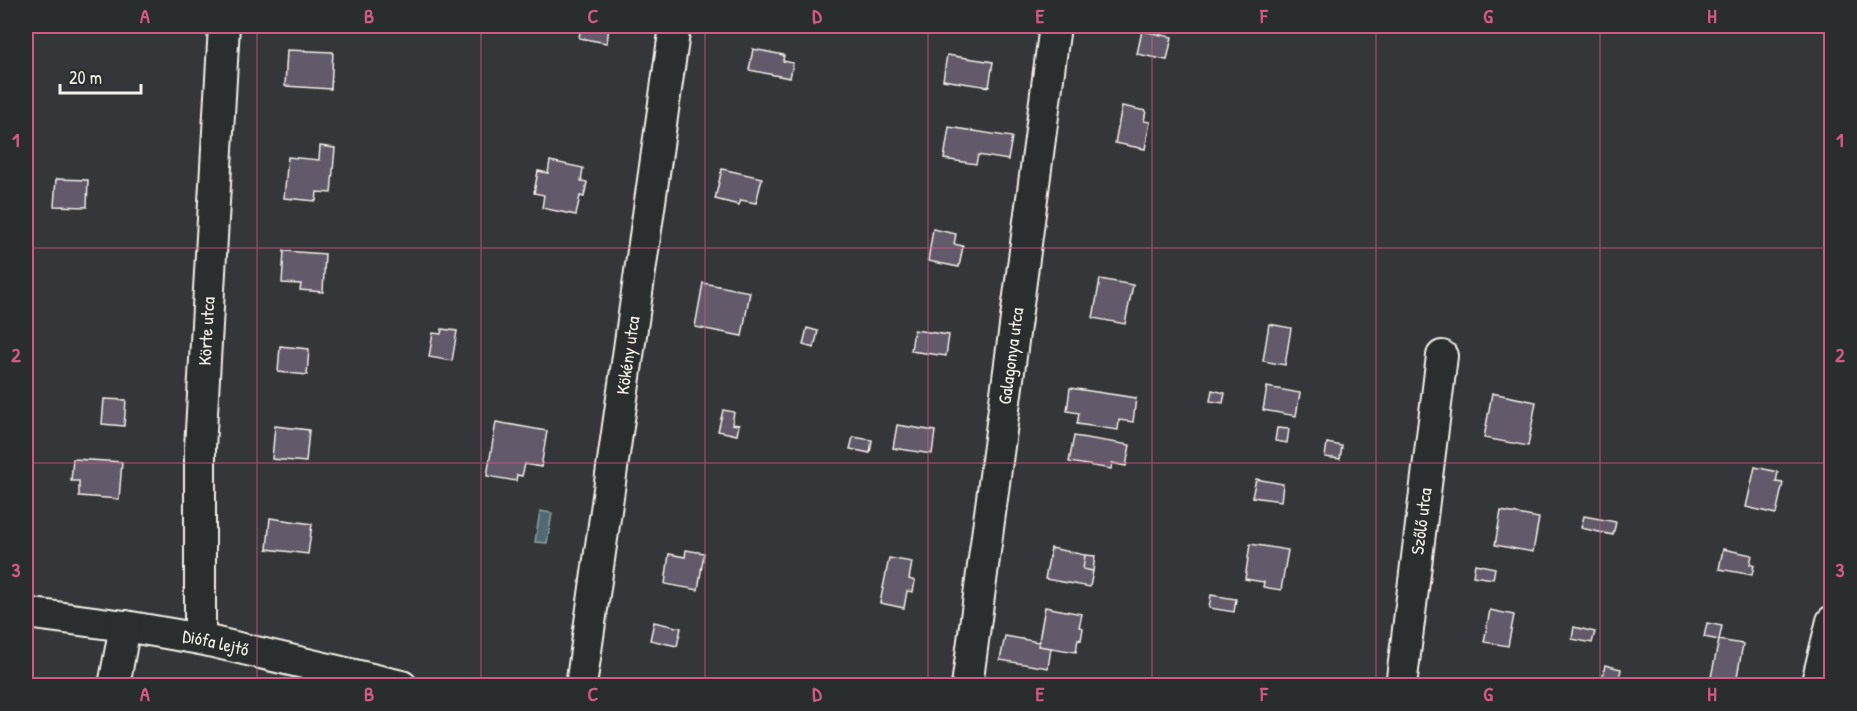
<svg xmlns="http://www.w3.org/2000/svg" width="1857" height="711" viewBox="0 0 1857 711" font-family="'Patrick Hand',sans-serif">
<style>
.water{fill:#4f6b73;stroke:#91a1a2;stroke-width:1.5}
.building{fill:#625a6b;stroke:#f4f1e8;stroke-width:1.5}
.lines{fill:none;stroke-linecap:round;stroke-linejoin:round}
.street-casing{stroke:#f4f1e8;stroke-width:34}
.street{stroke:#2a2d2e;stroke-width:30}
.grid{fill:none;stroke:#d15985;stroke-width:1.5;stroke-opacity:0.55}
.labels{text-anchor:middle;stroke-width:5;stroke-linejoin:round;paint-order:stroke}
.street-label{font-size:18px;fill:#f4f1e8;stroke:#2a2d2e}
.neatline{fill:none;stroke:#d15985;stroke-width:2}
.grid-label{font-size:20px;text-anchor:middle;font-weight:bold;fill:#d15985}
</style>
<rect width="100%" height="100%" fill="#35363a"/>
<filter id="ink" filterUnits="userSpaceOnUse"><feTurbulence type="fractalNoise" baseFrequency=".0167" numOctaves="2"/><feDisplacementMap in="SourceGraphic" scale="12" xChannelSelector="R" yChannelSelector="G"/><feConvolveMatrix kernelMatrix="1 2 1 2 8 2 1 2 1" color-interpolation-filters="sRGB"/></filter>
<g filter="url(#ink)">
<!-- water -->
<path class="water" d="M540 511 552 513 547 543 535 542Z"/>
<!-- building -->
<path class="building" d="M581 26H609L607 43 579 38Z
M1142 31 1172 37 1167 60 1137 54Z
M753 49 784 55 783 61 793 63 790 78 749 70Z
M287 50 333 52 331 89 285 86Z
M947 55 993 62 989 87 943 80Z
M1122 106 1146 111 1144 121 1150 122 1145 149 1115 143Z
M949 127 1012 137 1008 160 978 155 976 164 944 159Z
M320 146 335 148 331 193 317 192 316 201 284 198 288 157 319 160Z
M550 161 583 168 581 181 587 182 584 197 580 196 576 215 542 208 544 195 534 193 538 171 548 173Z
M722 169 762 178 756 203 741 200 739 205 715 199Z
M56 179 88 180 87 207 54 206Z
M933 229 956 234 954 244 963 246 959 267 928 261Z
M284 251 325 254 323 292 300 290 301 284 282 283Z
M1100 279 1133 285 1125 324 1093 318Z
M703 283 750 292 742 336 695 327Z
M1269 324 1291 328 1285 365 1263 361Z
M807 328 818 331 814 348 803 345Z
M442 329 457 331 452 361 429 357 433 333 441 334Z
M914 330 949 335 946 356 911 351Z
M280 346 309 349 307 375 278 372Z
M1267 387 1300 393 1296 416 1263 410Z
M1070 388 1136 398 1133 422 1119 420 1118 430 1077 424 1079 413 1067 411Z
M1212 390 1225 393 1223 403 1210 401Z
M1492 393 1536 402 1528 446 1484 438Z
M104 399 126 400 124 426 102 424Z
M723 410 734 412 732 424 739 425 737 435 718 431Z
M496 422 547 431 541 467 525 464 522 476 517 475 516 481 487 476Z
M897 425 935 431 932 454 893 448Z
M275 426 309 430 306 462 272 459Z
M1277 428 1289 429 1287 443 1275 441Z
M1074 436 1130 445 1126 466 1112 463 1111 469 1069 462Z
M853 437 872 440 870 453 850 449Z
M1327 443 1342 446 1340 459 1325 457Z
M73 459 122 462 119 499 79 496V481H71Z
M1755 467 1778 472 1776 482 1783 483 1776 514 1746 507Z
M1256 479 1283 484 1281 501 1252 497Z
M1501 511 1539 518 1533 552 1495 545Z
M1584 516 1616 522 1613 535 1581 528Z
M270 518 312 524 308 554 267 549Z
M1250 544 1288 550 1281 590 1263 587 1264 582 1245 579Z
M1051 548 1085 555 1083 569 1093 571 1090 587 1045 579Z
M1723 549 1752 555 1750 564 1754 565 1752 575 1719 569Z
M686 550 704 553 698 590 665 584 669 554 685 557Z
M1085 555 1095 556 1093 571 1083 569Z
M889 558 912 562 909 579 915 581 913 592 907 591 904 608 880 603Z
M1475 564 1495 568 1493 579 1473 576Z
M1211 595 1236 599 1234 612 1209 608Z
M1045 607 1082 614 1079 627 1083 628 1081 640 1078 639 1076 652 1038 646Z
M1490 610 1514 615 1508 646 1484 642Z
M654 622 681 628 677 646 650 640Z
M1707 623 1722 626 1719 640 1704 637Z
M1574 627 1595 632 1592 643 1572 639Z
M1005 636 1039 642 1038 646 1051 648 1048 668 1000 660Z
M1719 640 1743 644 1736 682 1711 677Z
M1605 665 1621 669 1618 686H1601Z
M867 679 901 685V686H866Z"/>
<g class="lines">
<!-- street casing -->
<g class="street-casing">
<g id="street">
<path id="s1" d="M26 613 125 626 200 639 402 686"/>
<path id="s2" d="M200 639V448L224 26"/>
<path d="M114 686 125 626"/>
<path id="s3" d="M581 686 675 26"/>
<path id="s4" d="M967 686 1055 26"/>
<path id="s5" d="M1401 686 1442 356"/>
<path d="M1816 686 1832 621"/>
</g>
</g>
<!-- street -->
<use href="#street" class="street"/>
</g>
</g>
<!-- grid -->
<path class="grid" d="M257 26V686M481 26V686M705 26V686M928 26V686M1152 26V686M1376 26V686M1600 26V686M26 248H1832M26 463H1832"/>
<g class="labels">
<!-- street labels -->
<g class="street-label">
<text dy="6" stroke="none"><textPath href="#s2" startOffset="308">Körte utca</textPath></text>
<text dy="6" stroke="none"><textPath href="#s3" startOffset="334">Kökény utca</textPath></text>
<text dy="6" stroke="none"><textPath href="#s4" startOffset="333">Galagonya utca</textPath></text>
<text dy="6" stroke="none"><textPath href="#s5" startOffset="166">Szőlő utca</textPath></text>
<text dy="6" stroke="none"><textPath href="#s1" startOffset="192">Diófa lejtő</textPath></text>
</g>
</g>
<!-- margin -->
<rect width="1857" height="711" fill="none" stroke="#2a2d2e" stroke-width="66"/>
<!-- scale -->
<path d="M60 84v9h81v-9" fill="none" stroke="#f4f1e8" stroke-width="3"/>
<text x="69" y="84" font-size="18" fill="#f4f1e8" stroke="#2a2d2e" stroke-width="4.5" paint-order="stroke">20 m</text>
<rect x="33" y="33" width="1791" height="645" class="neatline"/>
<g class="grid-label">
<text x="145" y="23">A</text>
<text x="369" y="23">B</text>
<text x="593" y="23">C</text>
<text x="817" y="23">D</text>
<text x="1040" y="23">E</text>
<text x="1264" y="23">F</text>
<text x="1488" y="23">G</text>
<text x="1712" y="23">H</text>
<text x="16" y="147">1</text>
<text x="1840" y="147">1</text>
<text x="16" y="362">2</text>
<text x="1840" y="362">2</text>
<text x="16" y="577">3</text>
<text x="1840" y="577">3</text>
<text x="145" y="701">A</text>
<text x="369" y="701">B</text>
<text x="593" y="701">C</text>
<text x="817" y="701">D</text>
<text x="1040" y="701">E</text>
<text x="1264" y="701">F</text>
<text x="1488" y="701">G</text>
<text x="1712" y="701">H</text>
</g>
</svg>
